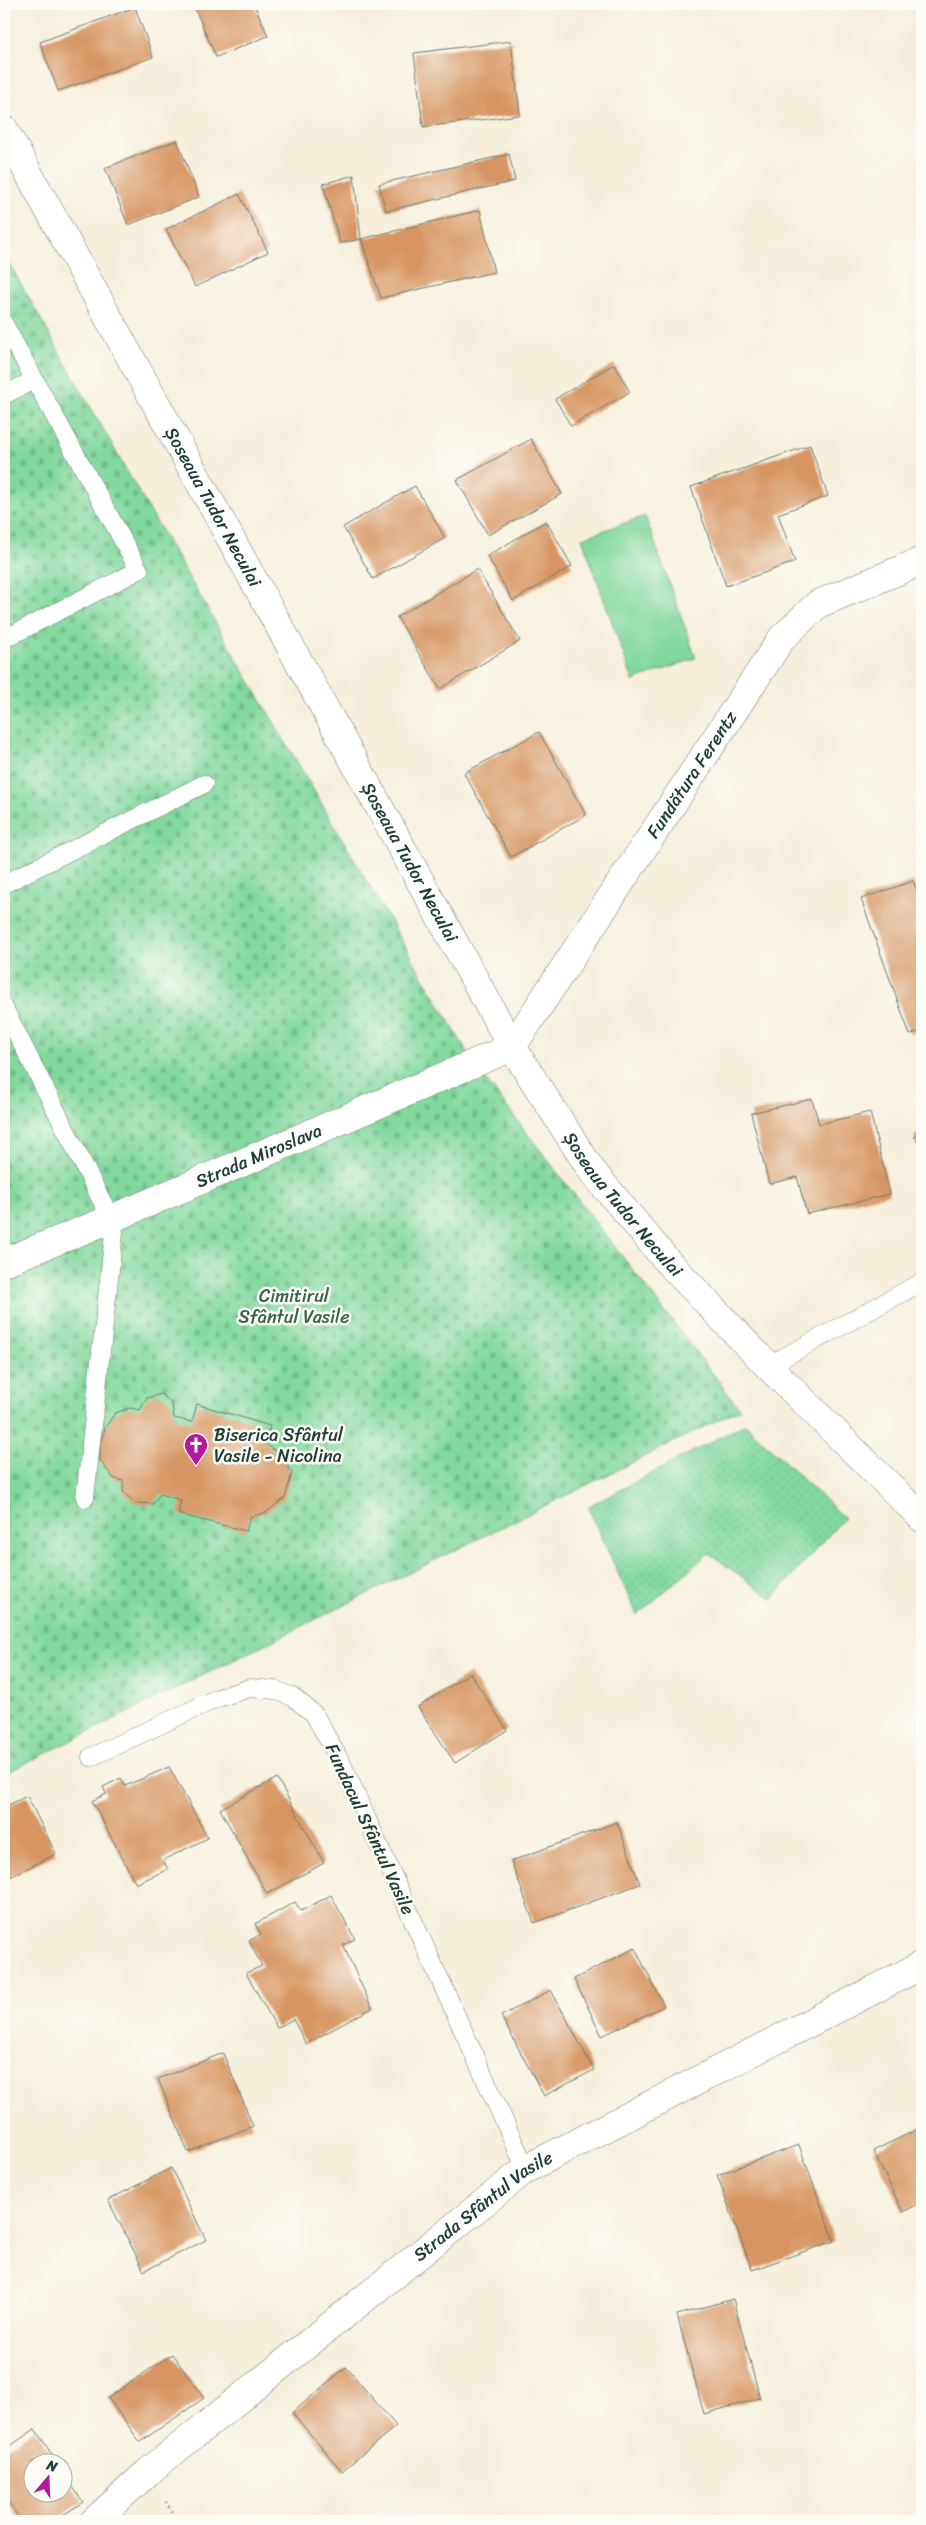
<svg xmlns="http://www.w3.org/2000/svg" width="926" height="2525" viewBox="0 0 926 2525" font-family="Sriracha,sans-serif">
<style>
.grass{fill:url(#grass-dots);stroke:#508a68}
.cemetery{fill:url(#cemetery-stones);stroke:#508a68}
.green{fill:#81d89c;stroke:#508a68}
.building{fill:#d69562}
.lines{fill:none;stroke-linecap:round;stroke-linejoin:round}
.lane-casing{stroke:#6a7b6f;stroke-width:19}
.street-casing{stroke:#6a7b6f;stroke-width:29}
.secondary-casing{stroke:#6a7b6f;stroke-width:29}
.path{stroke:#6a7b6f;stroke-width:3;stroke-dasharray:1 4;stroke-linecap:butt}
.lane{stroke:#fff;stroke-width:18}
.street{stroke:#fff;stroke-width:28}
.secondary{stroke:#fff;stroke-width:28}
.labels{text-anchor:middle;stroke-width:5;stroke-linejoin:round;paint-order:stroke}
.street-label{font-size:18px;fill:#1f3d34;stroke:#fdfcf7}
.park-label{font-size:18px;fill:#38644e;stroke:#fdfcf7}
.poi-label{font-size:18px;fill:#1f3d34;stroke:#fdfcf7;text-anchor:start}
</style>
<defs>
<pattern id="grass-dots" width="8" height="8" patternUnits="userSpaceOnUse" patternTransform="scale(1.25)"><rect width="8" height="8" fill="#81d89c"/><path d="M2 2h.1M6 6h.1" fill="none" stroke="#6fba87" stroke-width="1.8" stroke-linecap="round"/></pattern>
<pattern id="cemetery-stones" width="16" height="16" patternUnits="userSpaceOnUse" patternTransform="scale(1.25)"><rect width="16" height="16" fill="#81d89c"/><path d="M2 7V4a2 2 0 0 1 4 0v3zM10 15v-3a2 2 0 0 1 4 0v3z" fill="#6fba87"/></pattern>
</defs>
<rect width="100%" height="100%" fill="#fdfcf7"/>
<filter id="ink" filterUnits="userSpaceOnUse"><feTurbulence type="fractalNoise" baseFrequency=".02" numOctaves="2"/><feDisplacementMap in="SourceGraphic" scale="10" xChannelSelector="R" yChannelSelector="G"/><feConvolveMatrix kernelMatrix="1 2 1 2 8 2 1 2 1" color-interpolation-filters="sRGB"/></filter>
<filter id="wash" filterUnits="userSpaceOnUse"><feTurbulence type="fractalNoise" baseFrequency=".0096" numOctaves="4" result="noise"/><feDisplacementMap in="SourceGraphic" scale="20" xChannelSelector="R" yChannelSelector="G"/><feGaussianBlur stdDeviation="1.12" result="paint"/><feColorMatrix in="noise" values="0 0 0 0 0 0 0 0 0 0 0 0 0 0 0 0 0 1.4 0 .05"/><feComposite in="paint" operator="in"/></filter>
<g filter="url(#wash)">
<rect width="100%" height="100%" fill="#f6efdc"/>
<!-- grass -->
<path class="grass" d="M745 1424 844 1518 772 1599 709 1553 637 1615 588 1507Z"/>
<!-- cemetery -->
<path class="cemetery" d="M4 254 137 489 476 1067 740 1409 4 1774Z"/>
<!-- green -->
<path class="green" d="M645 516 696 658 633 681 582 538Z"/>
<g id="blocks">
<!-- building -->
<path class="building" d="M193 4H254L268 36 216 57Z
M135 7 153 57 58 91 40 42Z
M511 41 520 115 423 127 414 53Z
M177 140 199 197 128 225 105 168Z
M509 154 515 181 386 211 379 184Z
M354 175 361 239 340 243 323 184Z
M239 194 268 252 195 287 166 229Z
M480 210 494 272 381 298 361 239Z
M614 364 630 392 571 426 555 399Z
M531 439 562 494 488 535 457 480Z
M810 445 828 496 778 514 795 562 726 586 691 487Z
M415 486 445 538 373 579 343 527Z
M546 521 572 566 513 601 487 556Z
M477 569 520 641 440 689 397 617Z
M539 732 586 815 511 857 464 773Z
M913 881 919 895 922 894V1030L910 1035 861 899Z
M812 1099 819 1124 870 1112 890 1194 807 1214 797 1177 769 1184 751 1113Z
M922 1132V1150L914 1136Z
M161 1394 172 1404 174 1418 192 1422 197 1404 270 1426 265 1443 278 1453 292 1473 285 1498 267 1512 250 1517 246 1531 178 1514 181 1500 160 1494 153 1504 135 1503 123 1492V1481L113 1478 100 1460V1444L105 1428 115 1413 130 1408 140 1410 147 1398Z
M470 1673 507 1730 455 1763 418 1707Z
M169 1767 208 1838 163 1860 168 1869 136 1884 92 1801 106 1794 103 1787 121 1778 125 1786Z
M277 1778 324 1863 267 1894 220 1809Z
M27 1796 56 1854 4 1880V1807Z
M617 1822 640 1884 534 1923 511 1861Z
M331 1895 355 1939 343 1945 372 2008 306 2044 293 2019 277 2028 246 1973 262 1966 249 1941 261 1934 255 1924 295 1902 301 1911Z
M635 1948 664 2006 602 2036 574 1979Z
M551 1990 594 2070 544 2096 501 2016Z
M223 2053 253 2126 188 2152 158 2079Z
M922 2127V2202L903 2212 873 2151Z
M799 2145 834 2241 752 2270 717 2175Z
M171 2168 206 2240 144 2271 108 2200Z
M733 2299 760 2398 704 2414 677 2315Z
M172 2354 204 2398 140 2442 108 2398Z
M346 2367 396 2426 342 2471 292 2413Z
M35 2429 57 2462H32V2492H62V2471L83 2502 54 2521H21L4 2496V2450Z"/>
</g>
</g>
<g filter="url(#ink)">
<use href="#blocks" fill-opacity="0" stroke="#6a7b6f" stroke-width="1"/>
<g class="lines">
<!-- lane casing -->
<g class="lane-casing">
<path id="lane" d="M4 324 139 570 4 639
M4 395 34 380
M4 884 204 784
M4 1008 111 1219 114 1233 85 1498
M768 1366 922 1282
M91 1757 218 1698 250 1688 275 1690 293 1697 314 1714 342 1764 526 2169"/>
</g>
<!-- street casing -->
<g class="street-casing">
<g id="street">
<path id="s1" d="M4 1262 111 1219 512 1047 782 638 818 604 922 561"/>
<path id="s2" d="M94 2521 148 2472 526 2169 922 1965"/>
</g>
</g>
<!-- secondary casing -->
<g class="secondary-casing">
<g id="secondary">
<path id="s3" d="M4 129 512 1047 592 1171 667 1261 768 1366 922 1518"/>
</g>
</g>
<!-- path -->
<path class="path" d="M166 2502 177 2521"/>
<!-- lane -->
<use href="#lane" class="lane"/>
<!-- street -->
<use href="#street" class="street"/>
<!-- secondary -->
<use href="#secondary" class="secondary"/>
</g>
</g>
<!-- icons -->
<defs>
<g id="church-pin" transform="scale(1.25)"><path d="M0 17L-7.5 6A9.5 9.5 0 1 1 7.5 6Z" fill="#b5179e" stroke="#fdfcf7"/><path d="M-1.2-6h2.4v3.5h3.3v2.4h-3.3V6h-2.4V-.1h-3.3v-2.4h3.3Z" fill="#fff"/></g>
</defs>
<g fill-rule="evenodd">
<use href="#church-pin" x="196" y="1445"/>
</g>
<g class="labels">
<!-- street labels -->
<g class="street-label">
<text dy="6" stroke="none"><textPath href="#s3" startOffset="432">Șoseaua Tudor Neculai</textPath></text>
<text dy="6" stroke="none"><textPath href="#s1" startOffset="878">Fundătura Ferentz</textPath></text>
<text dy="6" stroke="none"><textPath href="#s3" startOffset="838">Șoseaua Tudor Neculai</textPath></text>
<text dy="6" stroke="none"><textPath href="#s1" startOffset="276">Strada Miroslava</textPath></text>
<text dy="6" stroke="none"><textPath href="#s3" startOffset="1242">Șoseaua Tudor Neculai</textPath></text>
<text transform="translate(370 1829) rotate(65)" y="6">Fundacul Sfântul Vasile</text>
<text dy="6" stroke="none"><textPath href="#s2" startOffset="501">Strada Sfântul Vasile</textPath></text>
</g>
<!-- park labels -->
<g class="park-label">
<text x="294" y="1302">Cimitirul<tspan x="294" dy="21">Sfântul Vasile</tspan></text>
</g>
<!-- poi labels -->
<g class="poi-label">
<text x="214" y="1441">Biserica Sfântul<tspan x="214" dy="21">Vasile - Nicolina</tspan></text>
</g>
</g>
<!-- margin -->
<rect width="926" height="2525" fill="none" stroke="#fdfcf7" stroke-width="20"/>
<!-- north arrow -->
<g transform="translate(48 2478) rotate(19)"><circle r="24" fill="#fdfcf7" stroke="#a4b0a9"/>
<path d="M0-4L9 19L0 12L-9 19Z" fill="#b5179e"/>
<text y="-8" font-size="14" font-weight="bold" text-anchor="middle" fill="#1f3d34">N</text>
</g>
</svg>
